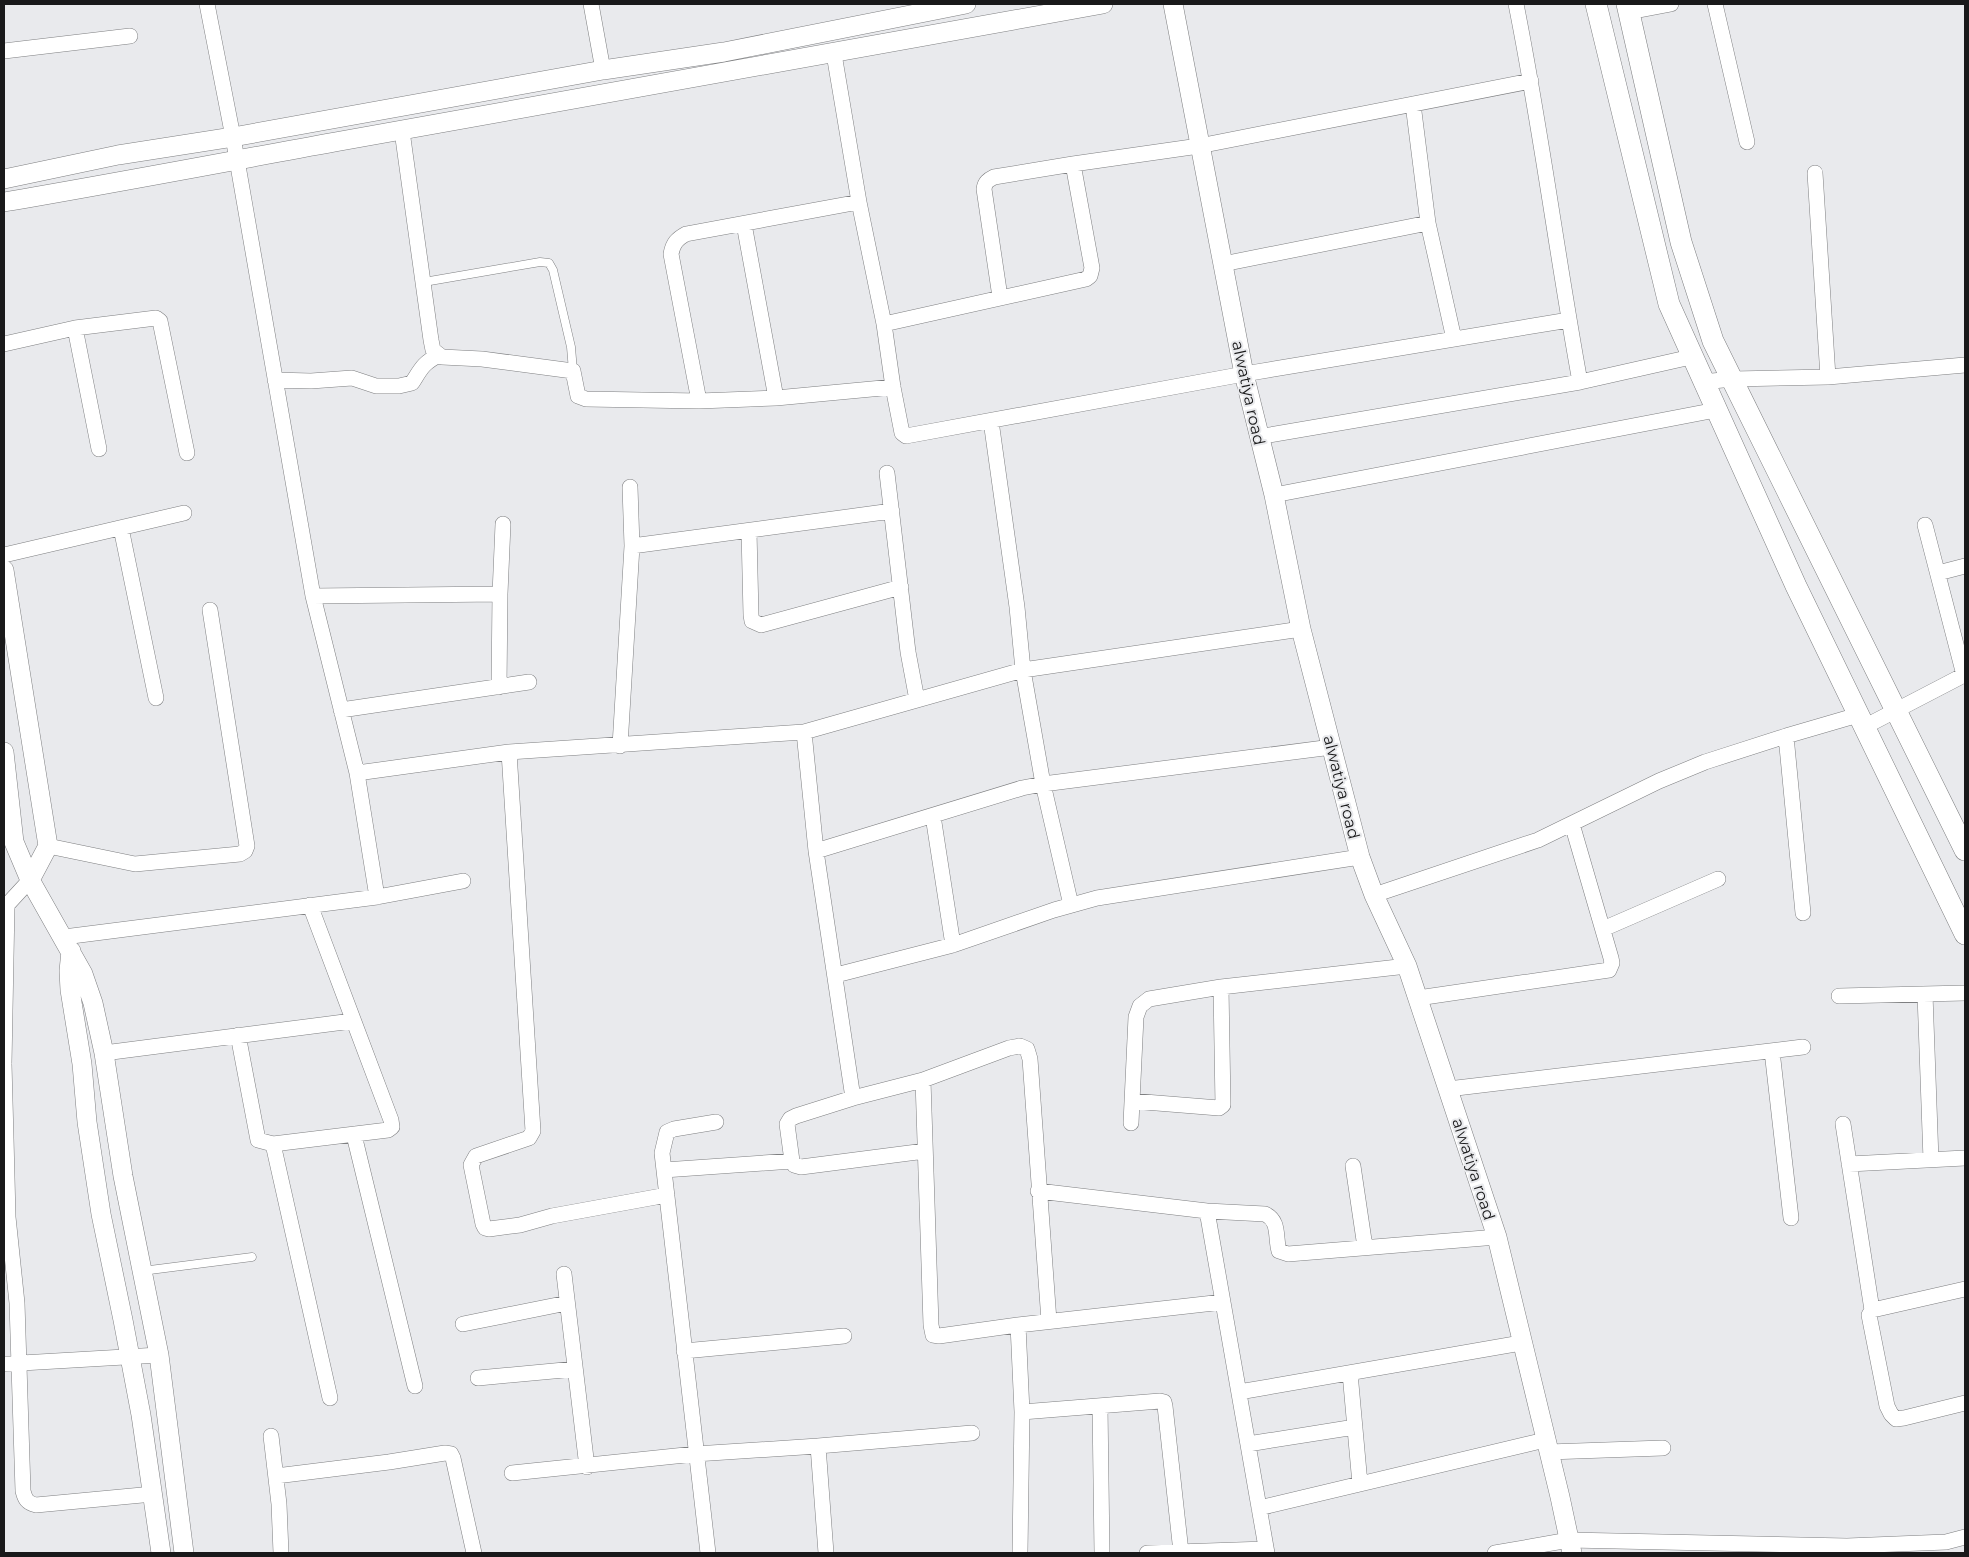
<svg xmlns="http://www.w3.org/2000/svg" width="1969" height="1557" viewBox="0 0 1969 1557" font-family="Montserrat,sans-serif">
<style>
.lines{fill:none;stroke-linecap:round;stroke-linejoin:round}
.service-casing{stroke:#7e7f81;stroke-width:9}
.minor-casing{stroke:#7e7f81;stroke-width:16}
.tertiary-casing{stroke:#7e7f81;stroke-width:20}
.secondary-casing{stroke:#7e7f81;stroke-width:22}
.service{stroke:#fff;stroke-width:8}
.minor{stroke:#fff;stroke-width:15}
.tertiary{stroke:#fff;stroke-width:19}
.secondary{stroke:#fff;stroke-width:21}
.labels{text-anchor:middle;stroke-width:4;stroke-linejoin:round;paint-order:stroke}
.street-label{font-size:16px;fill:#19191a;stroke:#e9eaed}
</style>
<rect width="100%" height="100%" fill="#e9eaed"/>
<g class="lines">
<!-- service casing -->
<g class="service-casing">
<path id="service" d="M424 282 540 262 549 263 553 270 571 347 573 371
M142 1271 252 1257"/>
</g>
<!-- minor casing -->
<g class="minor-casing">
<path id="minor" d="M207 4 233 137 313 596 357 773 509 752 804 732 1023 670 1301 629
M591 4 603 70
M1516 4C1541 129 1557 256 1580 382
M1715 4 1747 142
M1629 12 1671 4
M4 51 130 36
M834 54 859 202 884 324 893 387 902 433 906 436 1244 374 1569 320
M1413 104 1428 223 1454 339
M402 131 431 340 433 350 442 357 482 359 573 371 578 396 586 399 699 401 776 398 893 387
M1815 173 1828 377
M744 224 776 398
M1223 264 1428 223
M1000 297 984 189C985 182 988 180 994 177L1073 164
M884 324 1086 279 1090 276 1092 268 1073 164 1199 146 1531 81
M75 328 99 449
M4 344 75 328 156 318 160 321 187 453
M275 380 311 381 352 378 376 386H399L412 383C421 369 423 363 439 355
M1702 382 1733 379 1828 377 1965 365
M699 401 671 254C673 243 677 239 686 234L859 202
M991 421 1017 607 1023 670 1043 784 1071 905
M1258 437 1580 382 1691 357
M887 473 908 652 917 700
M1274 495 1716 410
M121 528 156 698
M749 531 751 615 752 621 761 625 901 587
M632 546 892 511
M4 555 184 513
M1938 573 1965 566
M313 596 500 594
M499 687 500 594 503 524
M341 710 529 682
M1864 727 1964 675 1925 525
M804 732 816 851 853 1098
M1786 736 1803 913
M620 746 632 546 630 487
M509 752 533 1131 529 1138 476 1156 471 1165 483 1224 485 1228 489 1229 520 1225 552 1216 667 1195
M357 773 377 897
M933 816 953 945
M48 846 135 864 240 854 245 851 247 846 210 610
M816 851 1022 788 1043 784 1332 747
M1374 895 1538 840 1659 781 1705 762 1786 736 1858 715
M4 905H7L30 880
M7 905 4 1064 6 1138 8 1217 17 1303 23 1491C25 1499 27 1503 36 1505L153 1494
M1603 929 1718 879
M64 937 377 897 463 881
M836 975 953 945 1054 910 1097 898 1360 857
M1925 994 1931 1160
M1839 996 1965 993
M1418 998 1609 970 1612 963 1611 958 1572 824
M238 1035 258 1140 273 1144 388 1130 392 1127 391 1120 310 905
M1772 1051 1791 1218
M104 1053 352 1021
M923 1080 931 1325 933 1335 939 1336 1018 1325 1223 1302
M1448 1089 1803 1047
M1132 1101 1219 1108 1223 1105 1221 987
M1131 1123 1136 1017 1140 1006 1149 999 1221 987 1407 966
M1843 1124 1872 1310
M354 1135 415 1386
M273 1144 330 1398
M925 1151 801 1167 794 1165 792 1161 787 1124 790 1119 796 1116 853 1098 923 1080 1009 1048 1020 1046 1027 1049 1030 1059 1049 1321
M1849 1164 1965 1158
M1353 1166 1365 1247
M664 1170 792 1161
M1038 1191 1207 1211 1265 1214C1280 1221 1275 1237 1279 1251L1288 1254 1497 1237
M1207 1211 1267 1553
M564 1274 587 1467
M1965 1289 1877 1309 1872 1310 1869 1315 1887 1406 1891 1414 1896 1419 1904 1418 1965 1403
M463 1324 567 1303
M1018 1325 1022 1412 1020 1553
M684 1351 844 1336
M4 1364 159 1355
M1350 1373 1360 1484
M478 1378 575 1369
M1239 1392 1521 1343
M1100 1406 1102 1553
M1022 1412 1160 1401 1164 1402 1165 1406 1181 1552
M271 1436 279 1504 281 1553
M1248 1444 1355 1427
M818 1446 972 1433
M1548 1452 1663 1448
M512 1473 695 1454 818 1446 826 1553
M276 1476 389 1462 445 1453 451 1454 453 1458 474 1553
M1259 1508 1545 1440
M708 1553 662 1153 667 1132 674 1129 716 1122
M1147 1553 1266 1549
M1495 1553 1569 1540 1847 1546 1946 1542 1965 1537"/>
</g>
<!-- tertiary casing -->
<g class="tertiary-casing">
<path id="tertiary" d="M1173 4 1244 374 1274 495 1301 629 1360 857 1374 895 1407 966 1497 1237 1560 1497 1572 1553
M4 179 118 155 233 137 603 70 724 52 966 4
M4 202C115 183 225 162 335 142 592 97 848 52 1103 4
M4 570 48 846 30 880
M4 752 14 842 30 880 83 974 93 1003 104 1053 123 1176 159 1355 184 1553
M71 951 69 971 70 990 82 1064 87 1122 101 1214 123 1320 141 1415 161 1553"/>
</g>
<!-- secondary casing -->
<g class="secondary-casing">
<path id="secondary" d="M1596 4 1669 304 1796 586 1965 934
M1627 4 1681 242 1713 341 1965 850"/>
</g>
<!-- service -->
<use href="#service" class="service"/>
<!-- minor -->
<use href="#minor" class="minor"/>
<!-- tertiary -->
<use href="#tertiary" class="tertiary"/>
<!-- secondary -->
<use href="#secondary" class="secondary"/>
</g>
<g class="labels">
<!-- street labels -->
<g class="street-label">
<text transform="translate(1249 393) rotate(78)" y="6">alwatiya road</text>
<text transform="translate(1342 787) rotate(76)" y="6">alwatiya road</text>
<text transform="translate(1474 1169) rotate(72)" y="6">alwatiya road</text>
</g>
</g>
<!-- border -->
<rect width="1969" height="1557" fill="none" stroke="#19191a" stroke-width="10"/>
</svg>
